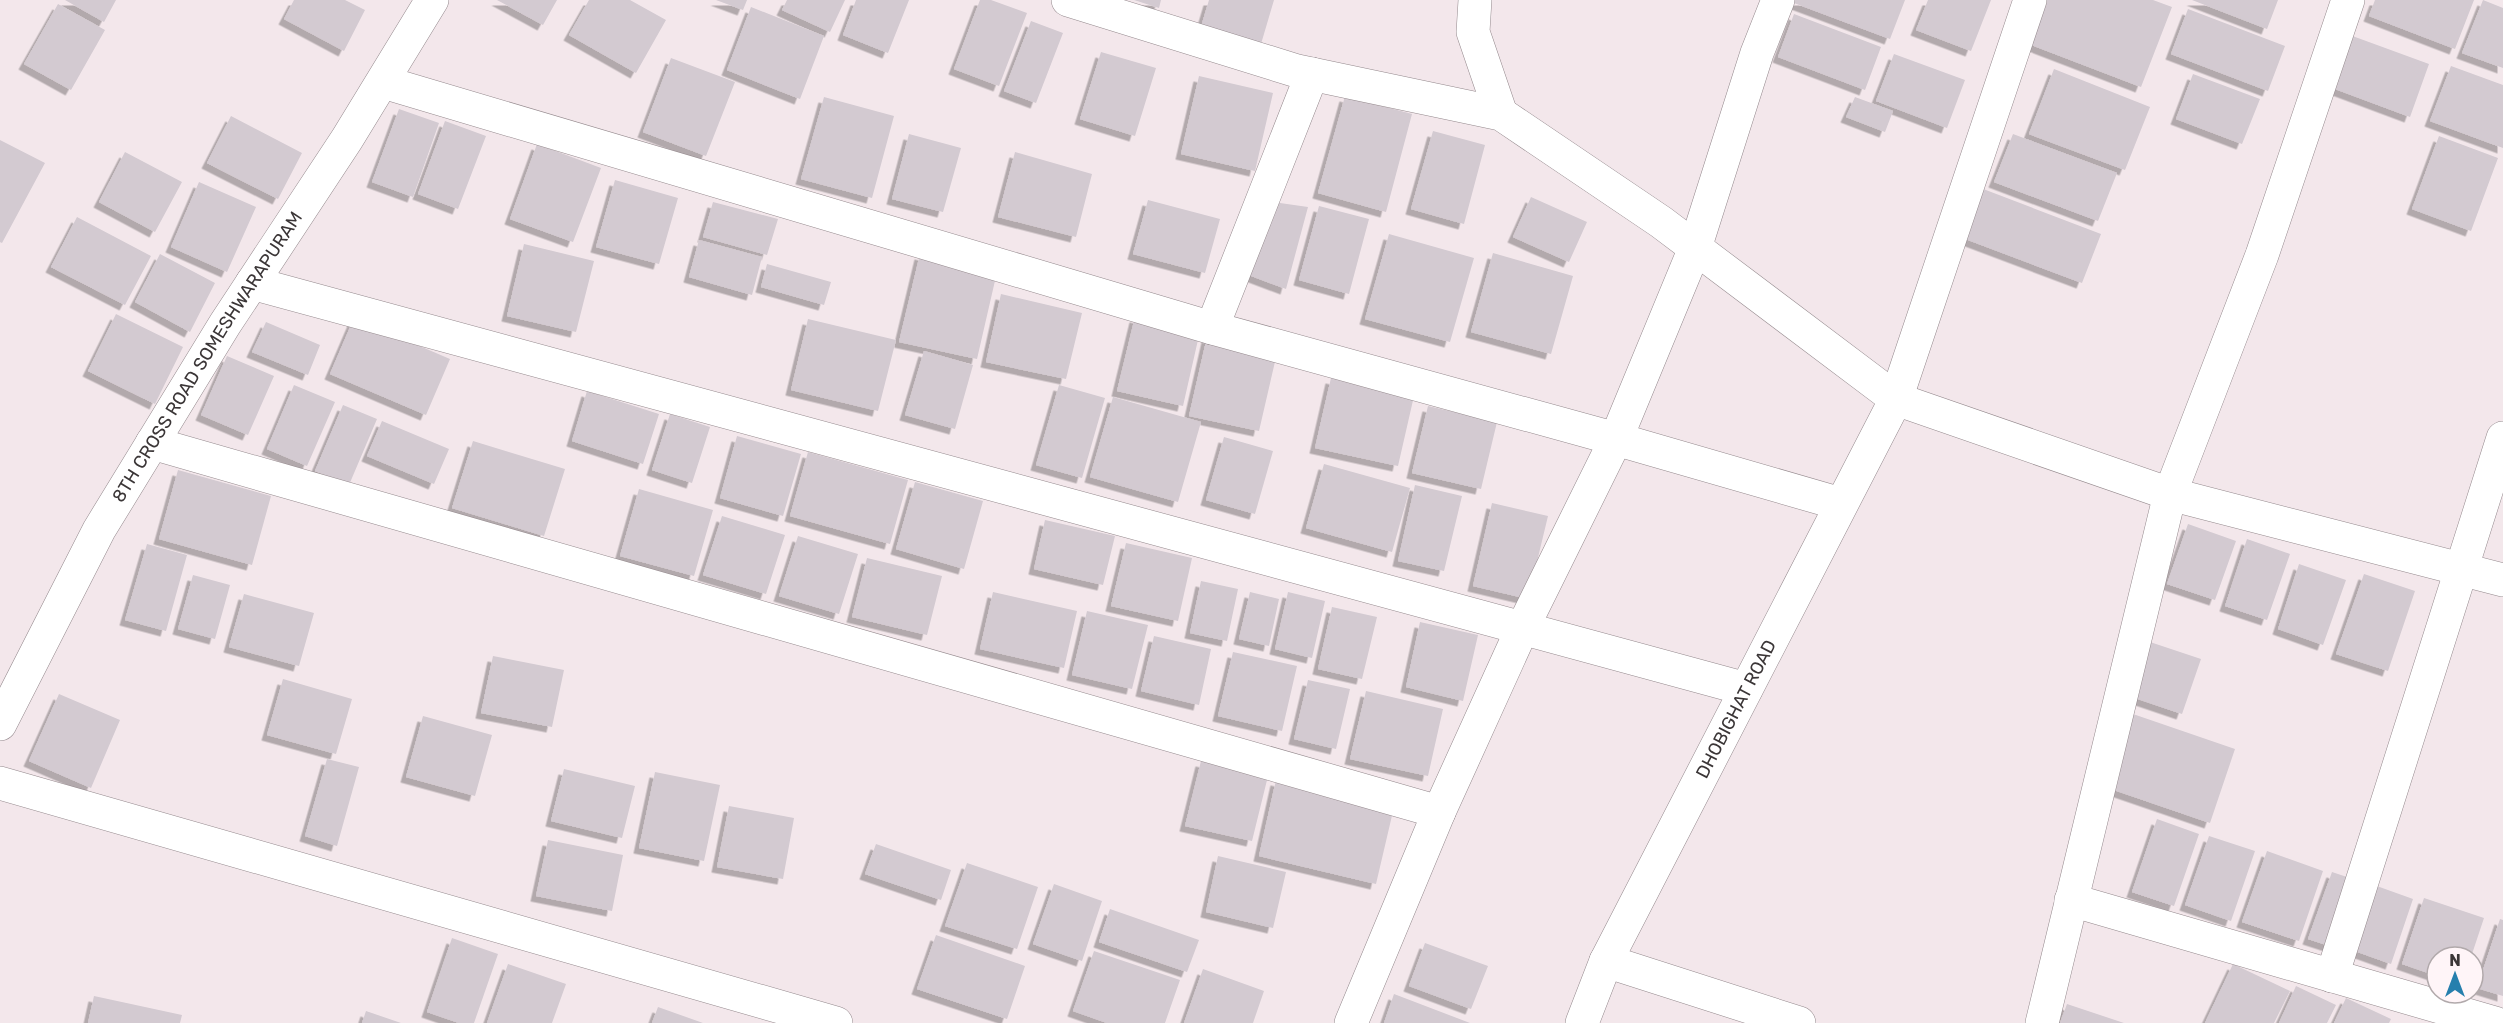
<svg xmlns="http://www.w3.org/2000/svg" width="2503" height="1023" viewBox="0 0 2503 1023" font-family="Rubik,sans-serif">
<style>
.building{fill:#d3cad1;filter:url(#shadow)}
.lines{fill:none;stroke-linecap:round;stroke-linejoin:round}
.minor-casing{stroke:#94898d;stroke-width:34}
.minor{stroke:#fff;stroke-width:33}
.labels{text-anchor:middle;stroke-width:5;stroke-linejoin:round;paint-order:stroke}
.street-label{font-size:18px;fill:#3b3637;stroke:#fff5f8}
</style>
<defs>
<filter id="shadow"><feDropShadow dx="-5.5" dy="5.5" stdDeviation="0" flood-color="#0004"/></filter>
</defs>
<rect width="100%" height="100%" fill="#f3e7eb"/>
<!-- building -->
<path class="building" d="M65 0H116L104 22Z
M294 0H345L365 10 344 51 284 19Z
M497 0H557L543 25Z
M589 0H630L666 20 636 73 569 35Z
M716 0H747L743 10Z
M787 0H845L830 32 782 10Z
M856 0H909L888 53 843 35Z
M980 0H991L1027 13 999 86 954 69Z
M1134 0H1161L1159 8Z
M1209 0H1274L1261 44 1201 27Z
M1786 0H1905L1890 39Z
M1928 0H1991L1971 51 1916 30Z
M2045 0H2153L2172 7 2141 87 2029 44Z
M2192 0H2278L2267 29Z
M2375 0H2474L2455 49 2369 16Z
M2483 0 2503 8V68L2462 53Z
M58 4 105 30 71 90 24 64Z
M751 7 824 36 800 99 727 70Z
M2188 9 2285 46 2268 91 2171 54Z
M1794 14 1881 47 1865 90 1778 57Z
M1031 21 1063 33 1036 103 1004 91Z
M2347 34 2429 64 2410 117 2327 86Z
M1101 52 1156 68 1135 136 1080 119Z
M1894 54 1965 80 1947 128 1876 101Z
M671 58 735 82 706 156 643 132Z
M2451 66 2503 85V148L2430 121Z
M2054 69 2150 107 2125 170 2029 134Z
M2193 74 2260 99 2242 144 2176 119Z
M1199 76 1273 93 1255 171 1181 154Z
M1345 96 1412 114 1386 212 1318 193Z
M824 97 894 116 872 198 801 179Z
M1855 97 1893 111 1885 132 1846 117Z
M399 109 439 123 413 197 372 182Z
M231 116 302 153 278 199 207 163Z
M445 121 486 136 458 209 418 194Z
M1433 131 1485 145 1464 224 1411 209Z
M909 134 961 148 943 212 892 199Z
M2013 134 2117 173 2098 221 1994 182Z
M2439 136 2498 158 2471 231 2412 209Z
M0 140 45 163 2 243 0 242Z
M537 144 601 168 573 242 510 219Z
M125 152 182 182 155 232 99 202Z
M1015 152 1092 174 1076 237 998 217Z
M615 180 678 198 659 264 596 247Z
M199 182 256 207 227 272 171 247Z
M1978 187 2101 234 2082 283 1960 237Z
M1531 197 1587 222 1569 262 1513 237Z
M1148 200 1220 219 1205 273 1133 254Z
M713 202 778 219 767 255 703 237Z
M1273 202 1308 207 1286 289 1246 274Z
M1319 206 1369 219 1349 294 1299 280Z
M77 217 151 256 125 305 51 267Z
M1389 234 1474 258 1450 342 1365 319Z
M699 240 762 257 752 295 689 277Z
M524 244 594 261 576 332 507 316Z
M1493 253 1573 276 1551 354 1471 332Z
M160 254 215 283 190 332 135 302Z
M920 254 997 272 977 359 899 342Z
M767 264 831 282 824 305 761 287Z
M1001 294 1082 313 1066 379 986 362Z
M116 314 183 347 155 404 88 371Z
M1135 317 1200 331 1183 406 1117 391Z
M354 318 450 359 426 415 330 374Z
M808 319 896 340 878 411 791 390Z
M266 322 320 345 308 375 252 352Z
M1207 337 1277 353 1259 431 1189 416Z
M924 351 973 365 955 429 905 415Z
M227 356 274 376 248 435 201 415Z
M1331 378 1414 396 1398 466 1315 448Z
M294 385 335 402 307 466 267 449Z
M1059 385 1105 398 1082 478 1036 465Z
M587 391 659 414 643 464 572 441Z
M1113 397 1201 422 1178 502 1090 477Z
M343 405 377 419 349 485 315 471Z
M1428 406 1497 422 1481 489 1412 473Z
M670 414 710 427 692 483 652 470Z
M382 421 449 449 434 484 367 456Z
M737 436 801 454 783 516 720 498Z
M1224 437 1273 451 1255 514 1206 500Z
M473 441 565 469 544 536 452 508Z
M808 452 908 480 890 544 790 516Z
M1324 464 1410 488 1392 552 1306 528Z
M178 470 271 496 252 565 159 539Z
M915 482 983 501 964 569 896 549Z
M1415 485 1462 496 1444 571 1398 561Z
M639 489 713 510 694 576 620 556Z
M1492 503 1548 516 1528 599 1473 586Z
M722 516 785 535 766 594 703 575Z
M1045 520 1115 536 1103 585 1034 569Z
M2188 524 2236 541 2215 600 2167 584Z
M798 536 858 554 839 614 779 596Z
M2247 539 2290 554 2267 620 2225 606Z
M1126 543 1192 558 1178 621 1111 606Z
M147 544 187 555 166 631 125 620Z
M867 558 942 576 927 635 852 617Z
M2299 564 2346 580 2323 645 2278 629Z
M2364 574 2415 591 2388 671 2336 654Z
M193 575 230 585 215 639 178 629Z
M1201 581 1238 589 1227 641 1190 633Z
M993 592 1077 611 1064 668 980 649Z
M1250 592 1279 599 1269 646 1239 639Z
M1288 592 1325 601 1312 658 1275 649Z
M244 594 314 613 299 666 229 647Z
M1332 607 1377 617 1362 679 1318 669Z
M1087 611 1148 625 1132 689 1072 675Z
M1420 622 1478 635 1463 701 1406 687Z
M1154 636 1211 649 1199 705 1141 691Z
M2144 640 2201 659 2182 714 2126 695Z
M1233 652 1297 666 1282 731 1218 716Z
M493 656 564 670 552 727 481 713Z
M283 679 352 699 336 754 267 735Z
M1308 680 1350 689 1336 749 1294 739Z
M1366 691 1443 709 1428 776 1350 759Z
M59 694 120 720 91 788 29 761Z
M2133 714 2235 749 2210 823 2108 788Z
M423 716 492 735 475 796 406 777Z
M327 759 359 767 337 846 305 836Z
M1201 761 1268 776 1252 841 1185 826Z
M564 769 635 786 622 838 551 821Z
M655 772 720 785 704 861 639 848Z
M1276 780 1394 807 1376 884 1259 856Z
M729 806 794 818 783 879 717 867Z
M2157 819 2199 834 2174 906 2132 892Z
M2209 836 2255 851 2231 921 2185 905Z
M548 840 623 855 612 911 536 896Z
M876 844 951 870 941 900 865 874Z
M2267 851 2323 871 2299 941 2242 922Z
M1218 856 1286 872 1273 928 1206 912Z
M967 863 1038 887 1017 949 945 926Z
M2332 872 2368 884 2345 951 2308 939Z
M1054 884 1102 901 1082 961 1033 944Z
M2374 885 2413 899 2391 964 2352 950Z
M2424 898 2484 918 2471 957H2437V976L2402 964Z
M1110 909 1199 940 1187 972 1099 942Z
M2500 919 2503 920V996L2477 988Z
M936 935 1025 966 1007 1019 917 989Z
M452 938 498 954 474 1023H459L427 1012Z
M1425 943 1488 966 1471 1009 1409 986Z
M1094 951 1180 980 1165 1023H1107L1073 1011Z
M508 964 566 984 552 1023H487Z
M2233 964 2290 991 2274 1023H2205Z
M1203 969 1264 991 1253 1023H1184Z
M2296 986 2336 1005 2327 1023H2279Z
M1394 994 1470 1023H1384Z
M94 996 182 1015 180 1023H88Z
M2346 998 2391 1019 2389 1023H2334Z
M2067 1004 2124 1023H2060Z
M658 1007 703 1023H652Z
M366 1011 401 1023H362Z"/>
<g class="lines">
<!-- minor casing -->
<g class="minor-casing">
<g id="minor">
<path d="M1068 0 1297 71 1501 114 1661 222 1896 399 2170 494 2503 580"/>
<path d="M1475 0 1473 32 1501 114"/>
<path d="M383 82 1212 328 1616 439 1841 504"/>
<path d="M252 283 1746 689"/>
<path d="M1212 328 1312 74"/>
<path d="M152 443 1439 812"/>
<path id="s1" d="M0 724 99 530 225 324 347 139 432 0"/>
<path d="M0 783 836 1023"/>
<path d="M2071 900 2495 1023"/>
<path d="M1606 961 1799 1023"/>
<path d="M2332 976 2503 438"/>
<path d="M1351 1023 1439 812 1522 629 1616 439 1695 248 1757 53 1778 0"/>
<path id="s2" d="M1582 1023 1606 961 1896 399 2030 0"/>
<path d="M2042 1023 2170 494 2262 255 2348 0"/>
</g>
</g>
<!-- minor -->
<use href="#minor" class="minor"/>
</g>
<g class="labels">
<!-- street labels -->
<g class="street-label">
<text dy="6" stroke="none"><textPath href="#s1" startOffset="422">8TH CROSS ROAD SOMESHWARAPURAM</textPath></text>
<text dy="6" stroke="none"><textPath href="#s2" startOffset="350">DHOBIGHAT ROAD</textPath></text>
</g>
</g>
<!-- north arrow -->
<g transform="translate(2455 975)"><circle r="28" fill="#fff5f8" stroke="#b1a9ab" stroke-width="1.5"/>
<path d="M0-4.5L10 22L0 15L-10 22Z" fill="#267fad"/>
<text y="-9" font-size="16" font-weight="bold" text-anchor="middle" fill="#3b3637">N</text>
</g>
</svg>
